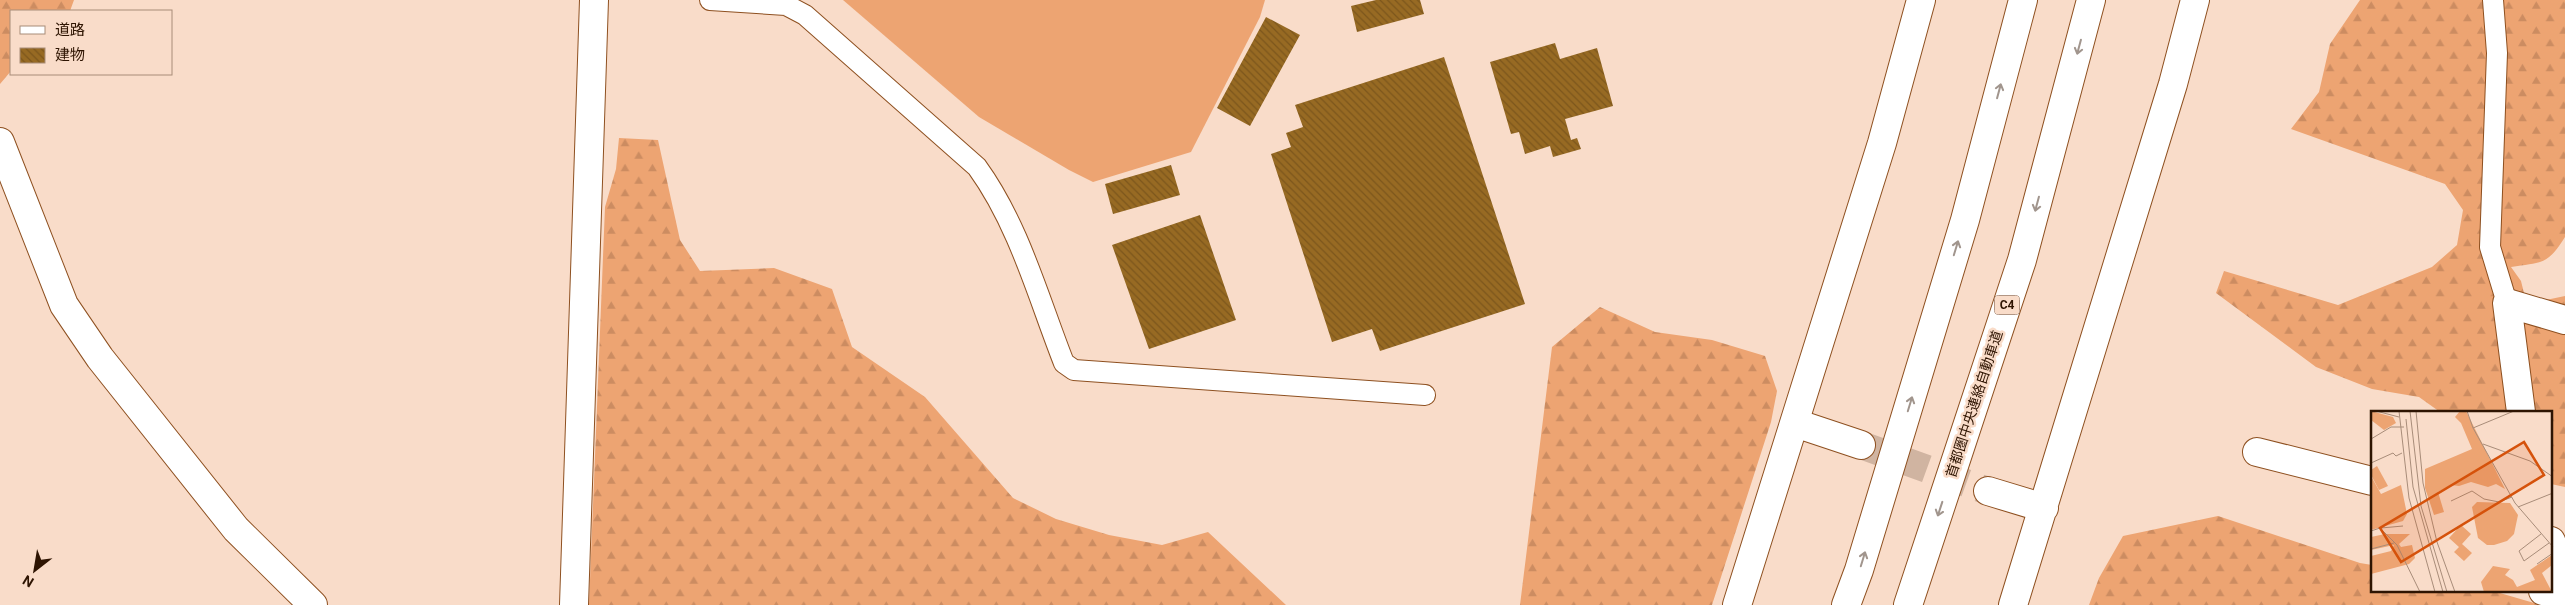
<svg xmlns="http://www.w3.org/2000/svg" width="2565" height="605" viewBox="0 0 2565 605" font-family="Roboto,'Noto Sans JP',sans-serif">
<style>
.forest{fill:url(#forest-firs)}
.garden{fill:#eda472}
.building{fill:url(#building-back-hatch)}
.lines{fill:none;stroke-linecap:round;stroke-linejoin:round}
.minor-tunnel{stroke:#d0b4a1;stroke-width:28;stroke-dasharray:28 14;stroke-linecap:butt}
.service-casing{stroke:#8e5020;stroke-width:22}
.minor-casing{stroke:#8e5020;stroke-width:30}
.tertiary-casing{stroke:#8e5020;stroke-width:30}
.motorway-casing{stroke:#8e5020;stroke-width:30}
.service{stroke:#fff;stroke-width:20}
.minor{stroke:#fff;stroke-width:28}
.tertiary{stroke:#fff;stroke-width:28}
.motorway{stroke:#fff;stroke-width:28}
.oneway{stroke:#a1958d}
.labels{text-anchor:middle;stroke-width:5;stroke-linejoin:round;paint-order:stroke}
.shield{fill:#f9dcc9;stroke:#6b503e;stroke-width:1}
.shield-label{font-size:12px;font-weight:bold;fill:#2e1402}
.street-label{font-size:14px;fill:#2e1402;stroke:#f9dcc9}
.inset-road{fill:none;stroke:#a88c79;stroke-width:1}
.view{fill:#d5520b;fill-opacity:0.15;stroke:#d5520b;stroke-width:2.5}
.inset-edge{fill:none;stroke:#2e1402;stroke-width:2.5}
</style>
<defs>
<pattern id="forest-firs" width="22" height="20" patternUnits="userSpaceOnUse" patternTransform="scale(1.25)"><rect width="22" height="20" fill="#eda472"/><path d="M5 1l3.5 6h-7zM16 11l3.5 6h-7z" fill="#cc8c61"/></pattern>
<pattern id="building-back-hatch" width="6" height="6" patternUnits="userSpaceOnUse" patternTransform="scale(1.25)"><rect width="6" height="6" fill="#976a23"/><path d="M-1 5l2 2M0 0l6 6M5-1l2 2" fill="none" stroke="#7c561c"/></pattern>
</defs>
<rect width="100%" height="100%" fill="#f9dcc9"/>
<!-- forest -->
<path class="forest" d="M0 0H74L70 11H11V71L0 84Z
M2360 0H2565V237C2547 266 2541 262 2511 267L2521 281 2524 293 2541 301 2565 296V487L2551 484V412H2440L2419 397 2372 389 2316 367 2216 293 2224 271 2338 305 2432 267 2457 245 2463 210 2445 184 2291 129 2319 92 2330 44Z
M619 138 658 140 680 240 700 271 774 268 832 289 852 347 925 397 1013 498 1056 519 1109 535 1162 545 1208 532 1286 605H589L605 207 616 169Z
M1600 307 1655 332 1712 340 1765 356 1777 391 1771 422 1712 605H1520L1552 347Z
M2218 516 2360 563 2372 565V591H2493L2541 605H2089L2099 578 2123 536Z"/>
<!-- garden -->
<path class="garden" d="M843 0H1265L1260 17 1191 152 1093 182 1069 170 979 117Z"/>
<!-- building -->
<path class="building" d="M1376 0H1420L1424 14 1357 32 1351 6Z
M1266 17 1300 35 1250 126 1217 108Z
M1555 43 1560 59 1597 48 1613 106 1565 119 1571 140 1577 138 1581 149 1553 157 1550 146 1525 154 1519 132 1511 134 1490 62Z
M1444 57 1525 304 1380 351 1372 329 1332 342 1271 154 1291 147 1286 133 1303 127 1295 105Z
M1171 165 1180 195 1113 214 1105 184Z
M1200 215 1236 320 1149 349 1112 245Z"/>
<g class="lines">
<!-- minor-tunnel -->
<path class="minor-tunnel" d="M1861 445 1988 491"/>
<!-- service casing -->
<g class="service-casing">
<path id="service" d="M710 0 786 5 805 15 977 167C1019 225 1038 297 1064 363L1074 370 1425 395
M2493 0 2497 53 2490 247 2507 303"/>
</g>
<!-- minor casing -->
<g class="minor-casing">
<path id="minor" d="M0 142 64 305 100 358 236 529 313 605
M2521 412 2507 303 2565 320
M1795 423 1861 445
M2257 452 2372 481
M1988 491 2044 508
M2551 541 2565 576
M2543 591 2565 597
M2013 605 2173 84 2195 0"/>
</g>
<!-- tertiary casing -->
<g class="tertiary-casing">
<path id="tertiary" d="M574 605 594 0
M1737 605 1882 143 1921 0"/>
</g>
<!-- motorway casing -->
<g class="motorway-casing">
<path id="motorway" d="M1846 605 1859 570 1965 220 2023 0
M1908 605 2022 260 2091 0"/>
</g>
<!-- service -->
<use href="#service" class="service"/>
<!-- minor -->
<use href="#minor" class="minor"/>
<!-- tertiary -->
<use href="#tertiary" class="tertiary"/>
<!-- motorway -->
<use href="#motorway" class="motorway"/>
</g>
<!-- one-way arrows -->
<defs><path id="oneway-shaft" d="M-6 0H5M1.5-3L5.5 0L1.5 3" fill="none" stroke-width="1.6" stroke-linecap="round" stroke-linejoin="round" transform="scale(1.25)"/></defs>
<g class="oneway">
<use href="#oneway-shaft" transform="translate(2079 47) rotate(105)"/>
<use href="#oneway-shaft" transform="translate(1999 91) rotate(-75)"/>
<use href="#oneway-shaft" transform="translate(2037 204) rotate(105)"/>
<use href="#oneway-shaft" transform="translate(1956 248) rotate(-73)"/>
<use href="#oneway-shaft" transform="translate(1910 404) rotate(-73)"/>
<use href="#oneway-shaft" transform="translate(1940 509) rotate(108)"/>
<use href="#oneway-shaft" transform="translate(1863 559) rotate(-73)"/>
</g>
<g class="labels">
<!-- shield labels -->
<rect class="shield" x="1994.5" y="295.5" width="25" height="19" rx="4"/>
<g class="shield-label">
<text x="2007" y="309">C4</text>
</g>
<!-- street labels -->
<g class="street-label">
<text transform="translate(1974 404) rotate(-72)" y="5">首都圏中央連絡自動車道</text>
</g>
</g>
<!-- overview -->
<g transform="translate(2371 411)">
<rect width="181" height="181" fill="#f9dcc9"/>
<path d="M0 0 22 6 25 12 13 19 0 9ZM89 0H95L134 78 125 73 117 76 100 71 88 75 80 74 67 81 73 101 63 104 54 77V58L101 38 90 12 84 6ZM0 65 10 83 30 74 36 103 32 110 0 119ZM14 123H39L28 133 30 136 41 134 44 147 38 153 0 163V145L20 140 23 134 0 139V126ZM181 144V154L171 162 181 181H113L110 171 122 155 139 158 134 164 142 169 146 176 164 169 159 159Z" fill="#eda472"/>
<path d="M6 55 17 75 8 79 0 64V59Z" fill="#eda472"/>
<path d="M106 91 139 92 147 104 143 123 136 130 123 134H116L107 127 101 96ZM90 114 100 123 91 133 101 142 93 150 83 141 88 136 78 127Z" fill="#eda472"/>
<path class="inset-road" d="M5 0 28 6M28 0 38 87 64 181M39 0 50 95 76 181M45 0 52 72 66 131 84 181M96 0 102 17 144 92 182 136M35 8 42 76 72 181M102 17 143 0M0 28 20 16H33M112 33 159 50 182 66M0 52 22 42 25 45 31 42M80 90 101 80 113 88 128 91 141 86M147 96 182 82M10 117 32 115M0 120 9 117 26 134 49 181M170 123 148 140 153 150 178 132M0 138 23 132M166 153 182 142"/>
<path class="view" d="M153 31 173 64 30 151 9 117Z"/>
<rect width="181" height="181" class="inset-edge"/>
</g>
<!-- legend -->
<rect x="10" y="10" width="162" height="65" fill="#f9dcc9" stroke="#a88c79"/>
<rect x="20" y="26" width="25" height="8" fill="#ffffff" stroke="#a88c79"/>
<text x="55" y="35" font-size="15" fill="#2e1402">道路</text>
<rect x="20" y="48" width="25" height="15" fill="url(#building-back-hatch)" stroke="#a88c79"/>
<text x="55" y="60" font-size="15" fill="#2e1402">建物</text>
<!-- north arrow -->
<g transform="translate(35 570) rotate(211)" stroke="#f9dcc9" stroke-width="4" paint-order="stroke">
<path d="M0-4L9 19L0 12L-9 19Z" fill="#2e1402"/>
<text y="-8" font-size="14" font-weight="bold" text-anchor="middle" fill="#2e1402">N</text>
</g>
</svg>
